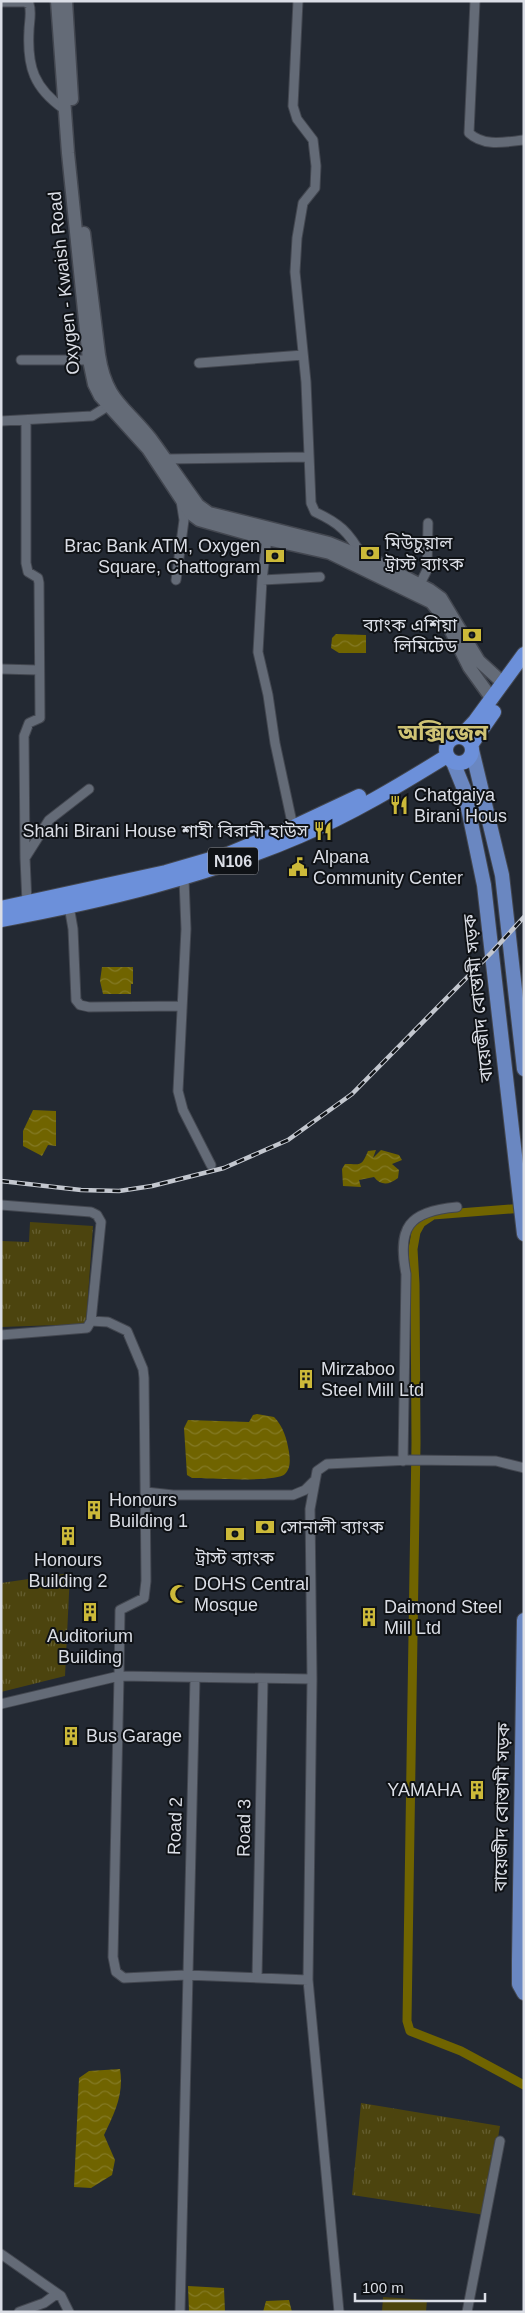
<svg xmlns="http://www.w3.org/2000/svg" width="525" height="2313" viewBox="0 0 525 2313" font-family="Arial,'Noto Sans Bengali',sans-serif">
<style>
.park{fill:url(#park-tufts)}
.garden{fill:#4c440e}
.water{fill:url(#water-waves)}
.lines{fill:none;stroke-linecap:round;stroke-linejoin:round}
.canal{stroke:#706400;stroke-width:9}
.minor-casing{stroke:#434750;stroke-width:11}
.secondary-casing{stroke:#434750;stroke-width:15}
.primary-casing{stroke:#434750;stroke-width:16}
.trunk-casing{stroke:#434750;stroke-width:16}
.minor{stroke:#646b77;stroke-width:9}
.secondary{stroke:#646b77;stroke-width:12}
.primary{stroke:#6a87c1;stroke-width:14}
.trunk{stroke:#6c90da;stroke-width:14}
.rail-casing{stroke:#c3c7cf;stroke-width:4.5}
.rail{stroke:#0f1216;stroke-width:2.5;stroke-dasharray:8;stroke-linecap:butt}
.labels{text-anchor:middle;stroke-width:4;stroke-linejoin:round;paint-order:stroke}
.shield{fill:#0f1216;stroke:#9ea1a8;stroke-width:1}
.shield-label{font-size:16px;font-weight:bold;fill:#dbdee6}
.street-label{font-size:18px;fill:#dbdee6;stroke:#0f1216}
.poi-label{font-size:18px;fill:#dbdee6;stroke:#0f1216;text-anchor:start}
.district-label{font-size:22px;font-weight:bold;fill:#cfc375;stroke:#0f1216}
</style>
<defs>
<pattern id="park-tufts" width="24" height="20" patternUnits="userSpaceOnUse" patternTransform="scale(1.25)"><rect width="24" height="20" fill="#4c440e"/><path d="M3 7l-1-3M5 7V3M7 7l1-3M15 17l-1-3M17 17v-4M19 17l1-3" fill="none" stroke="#655f31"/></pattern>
<pattern id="water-waves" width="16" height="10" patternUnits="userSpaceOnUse" patternTransform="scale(1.25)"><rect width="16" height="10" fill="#706400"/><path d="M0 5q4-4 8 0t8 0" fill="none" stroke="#847a25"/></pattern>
</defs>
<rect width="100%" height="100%" fill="#232933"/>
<!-- park -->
<path class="park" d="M30 1222 93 1226 86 1324 1 1327V1241L29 1242Z
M70 1573 65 1676 1 1692V1583Z
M361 2103 500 2126 485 2215 352 2195Z"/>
<!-- garden -->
<path class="garden" d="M383 2297 427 2300 426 2312H382Z"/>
<!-- water -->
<path class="water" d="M336 634 366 635V653H339L331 648 332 638Z
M102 967H133V984H131V994H103L100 981Z
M33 1110 56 1111V1146L48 1145 42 1156 23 1146V1131Z
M376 1150 373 1158 381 1150 399 1155 402 1160 392 1164 399 1170 398 1178C389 1185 381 1186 374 1177L359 1180 361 1187 343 1186 342 1169 345 1164C362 1164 361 1167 368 1151Z
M257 1414 274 1417C283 1426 287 1439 289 1452 290 1459 291 1468 285 1474 277 1482 215 1479 201 1478H192L187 1475 184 1428 188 1420 249 1422 253 1415Z
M120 2069C124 2094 115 2112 104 2135L115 2160 112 2175 91 2188 74 2187 79 2078 89 2071Z
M188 2286 224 2288 225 2312H189Z
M289 2300 292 2312H263L266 2301Z"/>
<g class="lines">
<!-- canal -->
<path class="canal" d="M524 1208 433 1215 421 1223 416 1232 413 1249 415 1284 416 1443 407 2021 410 2031 461 2051 524 2085"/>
<!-- minor casing -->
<g class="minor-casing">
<path id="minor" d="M298 1 293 106 297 119 313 140 316 166 315 188 303 203 297 238 295 272 306 382 311 503 315 512C339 523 349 532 362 556
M475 1 469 133C484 147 505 142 524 140
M1 2H25L29 4C32 12 29 23 29 31 27 67 34 88 64 109
M21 360H89
M199 363 303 355
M1 421 92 416 108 406
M167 459 309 457
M267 539 262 580 258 652 268 695 275 743 293 827
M176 580 184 520 181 501
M262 580 320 577
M420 584 427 570 428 523
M1 669 38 670
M25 858 24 736 29 723 40 718 39 583 38 578 28 572 26 563V420
M184 879 186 929 178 1091 183 1110 211 1165
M27 903 25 858 49 820 89 789
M69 906 73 929 76 1000 80 1005 89 1007 181 1006
M1 1205 91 1212 97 1215 101 1222 91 1321 87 1328 1 1335
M91 1321 108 1322 127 1331 143 1369 144 1378 146 1581 144 1598 120 1610 119 1676 312 1679
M403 1461 406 1274C397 1228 408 1211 457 1207
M146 1492 173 1495H293L305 1490 315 1480
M1 1704 119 1676 113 1957 116 1972 124 1978 186 1975 308 1980
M257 1978 263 1679
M1 2254 61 2296 69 2312
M19 2312 44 2303 55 2295 61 2296
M180 2312 195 1678
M339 2312 308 1980 312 1679 310 1509 317 1471 327 1464 410 1460 496 1461 524 1468
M467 2312 500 2141"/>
</g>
<!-- secondary casing -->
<g class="secondary-casing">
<path id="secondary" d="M57 1 68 153 89 360 94 384 100 396 148 449 191 514 199 520 267 539 330 553 431 602 445 619 469 667 492 699
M66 1 72 99
M84 233 99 355C106 401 125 406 151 439 167 461 182 483 198 505L209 513 329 543 376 562 430 590 441 598 479 661 503 683"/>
</g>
<!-- primary casing -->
<g class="primary-casing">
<path id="primary" d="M472 750 502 875 524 1069
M453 762 464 789 484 885 524 1234
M524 1620 519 1961V1984L524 1993"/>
</g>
<!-- trunk casing -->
<g class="trunk-casing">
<path id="trunk" d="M460 737 475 721 524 654
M446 750a13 13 0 1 1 26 0a13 13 0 1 1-26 0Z
M471 745 494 712
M1 908 166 872 228 854 293 827 359 796
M1 920C103 901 205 877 300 836 352 814 400 785 447 756"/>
</g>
<!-- minor -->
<use href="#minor" class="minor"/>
<!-- secondary -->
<use href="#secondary" class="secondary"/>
<!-- primary -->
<use href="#primary" class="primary"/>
<!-- trunk -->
<use href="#trunk" class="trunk"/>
<!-- rail casing -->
<g class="rail-casing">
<path id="rail" d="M1 1181 81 1190 119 1191 152 1186 224 1168 288 1140 352 1094 491 953 524 917"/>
</g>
<!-- rail -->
<use href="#rail" class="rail"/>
</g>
<!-- icons -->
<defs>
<g id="bank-bare" transform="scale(1.5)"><path d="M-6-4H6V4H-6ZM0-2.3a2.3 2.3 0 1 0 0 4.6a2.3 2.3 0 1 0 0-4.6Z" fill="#ccb939" stroke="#0f1216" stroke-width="2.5" paint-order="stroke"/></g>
<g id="restaurant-bare" transform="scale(1.5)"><path d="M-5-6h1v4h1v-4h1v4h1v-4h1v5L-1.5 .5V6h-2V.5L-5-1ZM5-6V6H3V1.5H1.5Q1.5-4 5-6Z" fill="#ccb939" stroke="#0f1216" stroke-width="2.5" paint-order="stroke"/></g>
<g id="civic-bare" transform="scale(1.5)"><path d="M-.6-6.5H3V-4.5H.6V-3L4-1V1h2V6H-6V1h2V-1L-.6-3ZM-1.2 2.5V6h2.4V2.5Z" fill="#ccb939" stroke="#0f1216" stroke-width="2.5" paint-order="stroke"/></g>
<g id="building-bare" transform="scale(1.5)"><path d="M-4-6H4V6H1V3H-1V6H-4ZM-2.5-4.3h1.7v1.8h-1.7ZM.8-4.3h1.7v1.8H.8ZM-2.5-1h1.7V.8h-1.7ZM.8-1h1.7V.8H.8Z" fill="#ccb939" stroke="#0f1216" stroke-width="2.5" paint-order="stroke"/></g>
<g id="mosque-bare" transform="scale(1.5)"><path d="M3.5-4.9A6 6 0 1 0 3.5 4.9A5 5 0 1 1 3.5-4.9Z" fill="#ccb939" stroke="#0f1216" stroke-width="2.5" paint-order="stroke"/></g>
</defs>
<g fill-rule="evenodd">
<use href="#bank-bare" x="370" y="553"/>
<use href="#bank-bare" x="275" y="556"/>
<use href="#bank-bare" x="472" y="635"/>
<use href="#restaurant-bare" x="399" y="805"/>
<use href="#restaurant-bare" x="323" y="831"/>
<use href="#civic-bare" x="298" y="867"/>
<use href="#building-bare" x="306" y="1379"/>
<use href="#building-bare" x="94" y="1510"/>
<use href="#bank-bare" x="265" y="1527"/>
<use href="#bank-bare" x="235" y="1534"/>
<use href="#building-bare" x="68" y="1536"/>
<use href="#mosque-bare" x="179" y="1594"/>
<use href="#building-bare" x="90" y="1612"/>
<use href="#building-bare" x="369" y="1617"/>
<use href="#building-bare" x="71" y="1736"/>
<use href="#building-bare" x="477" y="1790"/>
</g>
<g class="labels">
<!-- shield labels -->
<rect class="shield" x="208" y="847.5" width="50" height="27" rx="4"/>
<g class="shield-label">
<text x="233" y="867">N106</text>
</g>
<!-- street labels -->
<g class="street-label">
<text transform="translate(64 283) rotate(-96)" y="6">Oxygen - Kwaish Road</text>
<text transform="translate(478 998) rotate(-96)" y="6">বায়েজীদ বোস্তামী সড়ক</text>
<text transform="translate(502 1807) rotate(-89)" y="6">বায়েজীদ বোস্তামী সড়ক</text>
<text transform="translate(175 1826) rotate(-88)" y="6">Road 2</text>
<text transform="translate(244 1828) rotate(-89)" y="6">Road 3</text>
</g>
<!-- poi labels -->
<g class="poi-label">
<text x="385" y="549">মিউচুয়াল<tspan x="385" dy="21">ট্রাস্ট ব্যাংক</tspan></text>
<text x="260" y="552" text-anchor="end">Brac Bank ATM, Oxygen<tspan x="260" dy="21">Square, Chattogram</tspan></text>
<text x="457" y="631" text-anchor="end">ব্যাংক এশিয়া<tspan x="457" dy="21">লিমিটেড</tspan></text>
<text x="414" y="801">Chatgaiya<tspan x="414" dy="21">Birani Hous</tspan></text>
<text x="308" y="837" text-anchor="end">Shahi Birani House শাহী বিরানী হাউস</text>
<text x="313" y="863">Alpana<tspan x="313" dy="21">Community Center</tspan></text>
<text x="321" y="1375">Mirzaboo<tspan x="321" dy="21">Steel Mill Ltd</tspan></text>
<text x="109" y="1506">Honours<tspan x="109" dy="21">Building 1</tspan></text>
<text x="280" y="1533">সোনালী ব্যাংক</text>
<text x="235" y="1564" text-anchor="middle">ট্রাস্ট ব্যাংক</text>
<text x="68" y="1566" text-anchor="middle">Honours<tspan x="68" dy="21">Building 2</tspan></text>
<text x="194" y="1590">DOHS Central<tspan x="194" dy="21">Mosque</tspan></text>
<text x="384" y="1613">Daimond Steel<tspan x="384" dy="21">Mill Ltd</tspan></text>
<text x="90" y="1642" text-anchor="middle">Auditorium<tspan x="90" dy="21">Building</tspan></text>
<text x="86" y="1742">Bus Garage</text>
<text x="462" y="1796" text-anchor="end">YAMAHA</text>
</g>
<!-- district labels -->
<g class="district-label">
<text x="443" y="740">অক্সিজেন</text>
</g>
</g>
<!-- border -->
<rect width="525" height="2313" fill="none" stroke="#dbdee6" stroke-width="5"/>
<!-- scale -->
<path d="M355 2293v8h130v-8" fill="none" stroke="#dbdee6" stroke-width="2.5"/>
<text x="362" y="2293" font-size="15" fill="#dbdee6" stroke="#0f1216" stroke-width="4" paint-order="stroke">100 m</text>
</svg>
